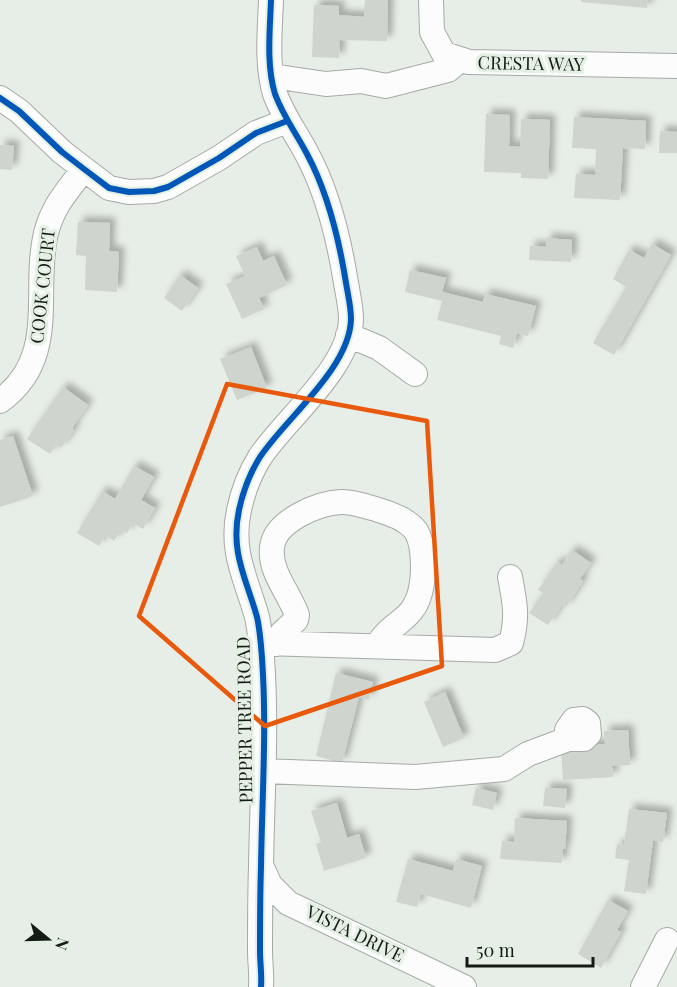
<svg xmlns="http://www.w3.org/2000/svg" width="677" height="987" viewBox="0 0 677 987" font-family="'Playfair Display',serif">
<style>
.building{fill:#cfd4cf;filter:url(#shadow)}
.lines{fill:none;stroke-linecap:round;stroke-linejoin:round}
.minor-casing{stroke:#a6aaa6;stroke-width:26}
.minor{stroke:#fbfcfb;stroke-width:24}
.cycleway-casing{stroke:#e4f0e4;stroke-width:10}
.cycleway{stroke:#0057b8;stroke-width:6}
.marked{fill:none;stroke:#e8590c;stroke-width:4.5;stroke-linejoin:round}
.labels{text-anchor:middle;stroke-width:6;stroke-linejoin:round;paint-order:stroke}
.street-label{font-size:18px;fill:#161a16;stroke:#e4f0e4}
</style>
<defs>
<filter id="shadow"><feDropShadow dx="5.5" dy="-5.5" stdDeviation="3" flood-color="#0004"/></filter>
</defs>
<rect width="100%" height="100%" fill="#e7ede7"/>
<!-- building -->
<path class="building" d="M365 0H388L387 41 340 40 339 58 312 57 314 5 339 6V15L364 17Z
M581 0H648L647 8 581 2Z
M486 114 510 115 509 146 520 147 521 119 550 120 548 179 521 178V173L484 172Z
M574 117 646 121 645 149 623 148 620 200 574 198 576 174 595 175 596 149 572 148Z
M660 131 677 132V153H659Z
M0 145 14 146 12 170 0 169Z
M78 222 110 223 109 251 119 252 117 292 85 290 86 256 76 255Z
M546 238 572 240 571 262 529 260 530 246 546 247Z
M652 244 671 255 614 355 593 343 626 287 613 279 629 250 644 258Z
M257 247 263 261 274 256 287 285 259 298 264 309 242 319 226 284 245 276 236 256Z
M410 270 446 278 442 292 483 302 485 294 536 306 528 336 517 333 513 348 499 344 501 336 437 320 442 301 405 292Z
M180 275 198 288 182 311 164 298Z
M251 347 267 388 237 400 220 359Z
M63 387 88 405 72 428 74 430 61 448 56 445 50 454 27 439Z
M13 436 33 496 0 507V440Z
M134 466 154 477 141 500 155 508 143 529 133 523 127 533 121 530 114 541 105 535 99 546 77 533 102 491 115 499Z
M572 550 591 563 580 579 583 581 566 607 562 605 548 625 529 613 543 593 538 590 557 562 562 565Z
M336 673 373 682 369 700 359 697 342 763 316 756Z
M445 692 464 738 443 747 424 702Z
M628 730 630 765 612 766 613 777 563 780 561 747 605 744 604 731Z
M476 788 497 793 493 810 472 805Z
M545 788 567 789 565 808 543 806Z
M337 803 347 838 359 834 366 858 324 871 316 844 321 842 311 811Z
M629 809 667 813 663 842 653 840 646 894 624 891 629 860 615 858 617 844 624 845Z
M515 818 567 821 565 849H563L562 863 500 859 502 841 514 842Z
M408 859 453 871 456 859 482 866 471 908 421 894 417 907 396 902Z
M608 900 628 911 617 930 621 932 601 968 578 954Z"/>
<g class="lines">
<!-- minor casing -->
<g class="minor-casing">
<path id="minor" d="M431 0 432 32 444 54 469 62 677 66
M272 76 326 84 361 81 386 86 448 70 460 60
M0 98 19 111 62 152 84 169 109 188 129 192 154 191 168 187 219 158 256 133 287 121
M348 335 379 348 415 374
M0 401C60 358 32 291 46 233 53 206 67 191 84 169
M264 643 495 650 511 643C518 617 515 603 510 577
M276 644 282 633 296 620 297 615C289 592 269 572 272 547 275 521 318 503 341 502 353 501 396 514 406 522 409 524 414 528 416 531 422 541 423 556 423 567 423 579 421 596 414 607 409 616 399 622 391 629 385 634 381 640 376 646
M264 771 415 777 504 769 528 754 568 739H584L589 734 588 723 583 719 574 720 567 730 568 739
M261 865 270 885 288 903 464 987
M261 987C262 975 260 963 260 951 260 923 260 895 261 867 262 797 267 727 262 658 261 644 260 630 257 617 246 578 230 552 239 510 243 491 250 473 260 457 286 418 350 368 351 319 351 307 348 295 346 283 339 239 328 193 307 154 296 133 283 116 275 94 266 64 270 30 271 0
M643 987 667 940"/>
</g>
<!-- minor -->
<use href="#minor" class="minor"/>
<!-- cycleway casing -->
<g class="cycleway-casing">
<path id="cycleway" d="M0 98 19 111 62 152 84 169 109 188 129 192 154 191 168 187 219 158 256 133 287 121
M261 987C262 975 260 963 260 951 260 923 260 895 261 867 262 797 267 727 262 658 261 644 260 630 257 617 246 578 230 552 239 510 243 491 250 473 260 457 286 418 350 368 351 319 351 307 348 295 346 283 339 239 328 193 307 154 296 133 283 116 275 94 266 64 270 30 271 0"/>
</g>
<!-- cycleway -->
<use href="#cycleway" class="cycleway"/>
</g>
<!-- marked area -->
<path class="marked" d="M227 384 427 421 442 666 265 726 139 616Z"/>
<g class="labels">
<!-- street labels -->
<g class="street-label">
<text transform="translate(531 64) rotate(1)" y="6">CRESTA WAY</text>
<text transform="translate(43 286) rotate(-84)" y="6">COOK COURT</text>
<text transform="translate(245 720) rotate(-91)" y="6">PEPPER TREE ROAD</text>
<text transform="translate(355 934) rotate(26)" y="6">VISTA DRIVE</text>
</g>
</g>
<!-- north arrow -->
<g transform="translate(48 939) rotate(109)" stroke="#e4f0e4" stroke-width="4.5" paint-order="stroke">
<path d="M0-4.5L10 22L0 15L-10 22Z" fill="#161a16"/>
<text y="-9" font-size="16" font-weight="bold" text-anchor="middle" fill="#161a16">N</text>
</g>
<!-- scale -->
<path d="M467 957v9h126v-9" fill="none" stroke="#161a16" stroke-width="3"/>
<text x="476" y="957" font-size="18" fill="#161a16" stroke="#e4f0e4" stroke-width="4.5" paint-order="stroke">50 m</text>
</svg>
